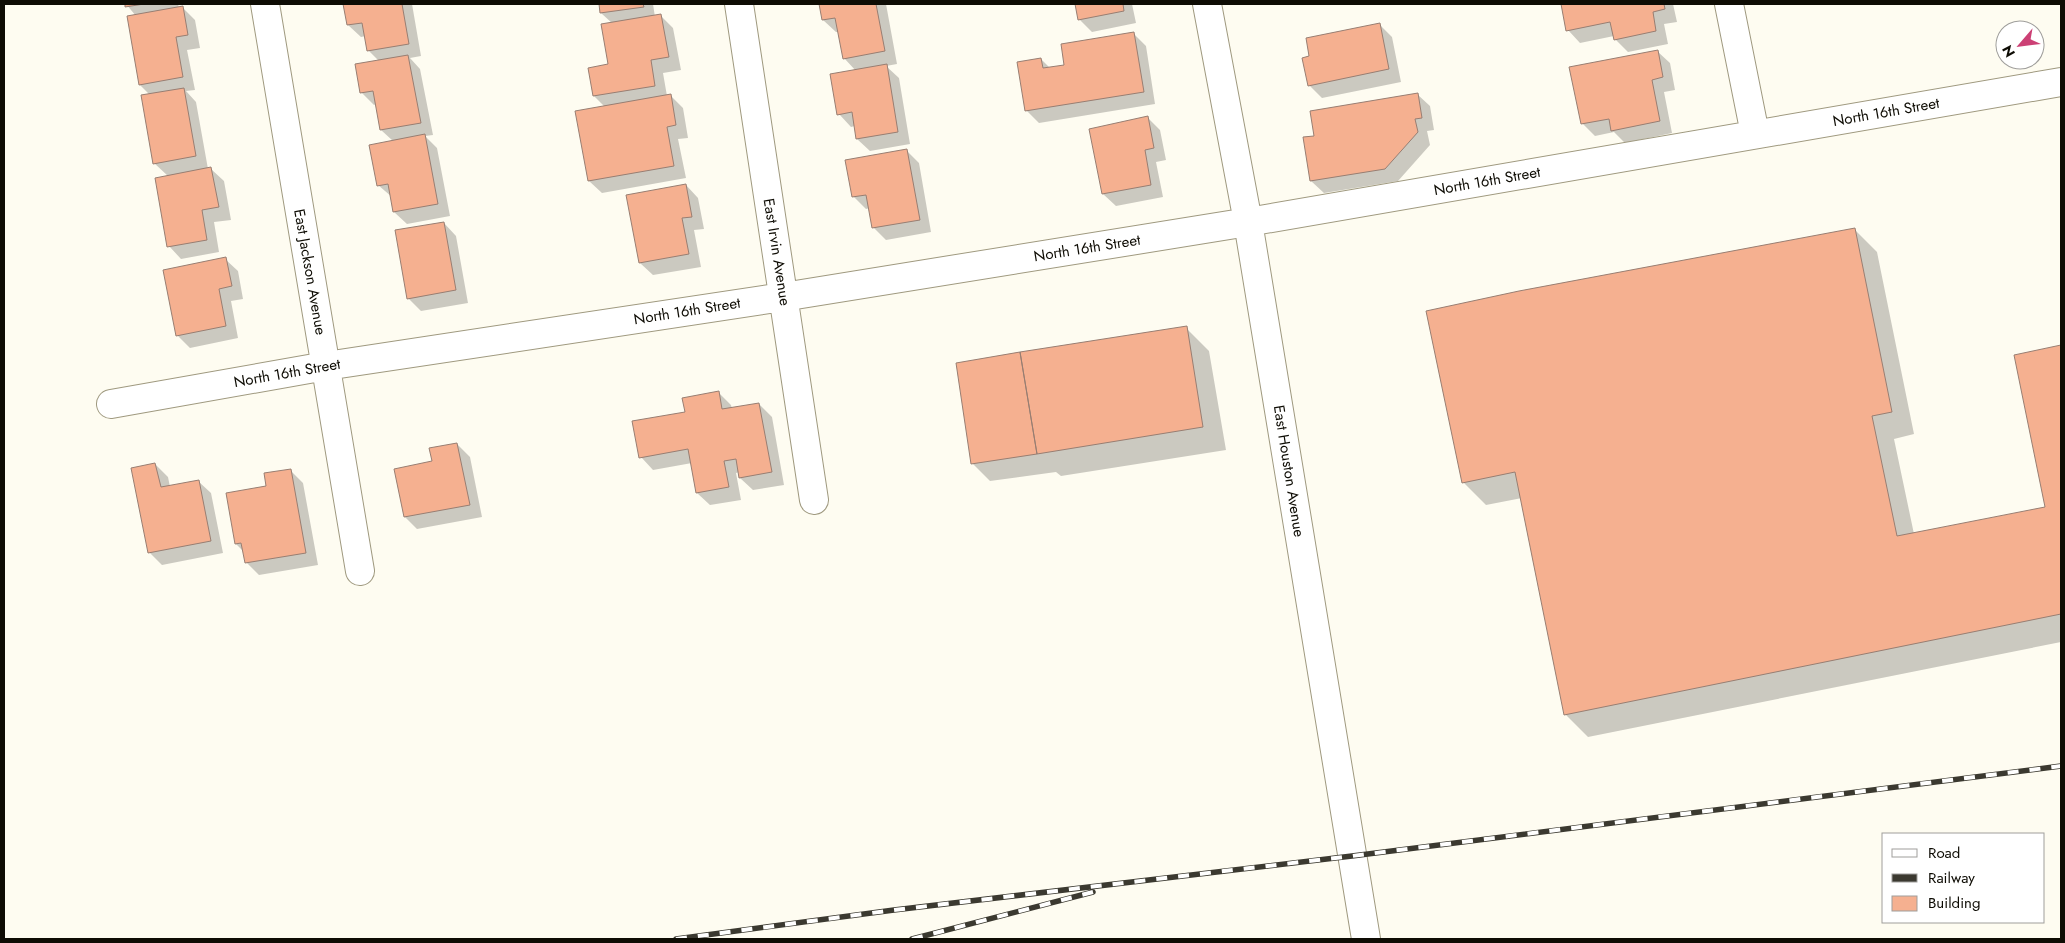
<svg xmlns="http://www.w3.org/2000/svg" width="2065" height="943" viewBox="0 0 2065 943" font-family="Jost,sans-serif">
<style>
.shadow{fill:#0003}
.building{fill:#f5b090;stroke:#987e72}
.lines{fill:none;stroke-linecap:round;stroke-linejoin:round}
.minor-casing{stroke:#9f997f;stroke-width:30}
.minor{stroke:#fff;stroke-width:28}
.rail-casing{stroke:#3b3930;stroke-width:5.5}
.rail{stroke:#fff;stroke-width:4;stroke-dasharray:11;stroke-linecap:butt}
.labels{text-anchor:middle;stroke-width:5;stroke-linejoin:round;paint-order:stroke}
.street-label{font-size:15px;fill:#0e0c04;stroke:#fff}
</style>
<rect width="100%" height="100%" fill="#fefcf1"/>
<!-- shadow -->
<path class="shadow" d="M126 4H178L179 8 182 7 195 20 200 48 187 50 195 90 186 91 196 102 208 169H211L224 181 231 220 214 222 219 252 181 259 169 246 168 176 154 163 150 95 140 85 136 16Z
M345 4H412L421 56 410 58 420 69 433 135 425 136 437 148 450 216 407 224 394 212 392 197 378 185 393 141 381 130 376 104 374 105 361 92 379 61 369 51 366 36 361 37 348 25Z
M600 4H653L655 17 661 16 673 28 681 70 663 73 667 96 670 95 683 108 688 138 678 139 686 178 602 193 589 181 605 107 594 96 610 65 613 24 601 13Z
M820 4H886L897 64 886 66 899 78 910 144 870 151 857 139 855 126 851 127 839 114 856 71 844 58 839 32H836L823 20Z
M1076 4H1132L1136 23 1092 32 1079 19Z
M1562 4H1673L1677 22 1664 24 1668 44 1628 52 1615 39 1614 36 1580 43 1568 30Z
M1380 25 1392 37 1401 82 1322 98 1309 85Z
M1133 33 1146 46 1155 104 1039 123 1026 110 1041 59 1050 68 1066 66Z
M1657 51 1670 63 1675 90 1664 92 1672 133 1625 143 1614 132 1595 136 1582 123Z
M1417 94 1430 106 1434 130 1427 131 1430 145 1398 181 1324 193 1311 181 1316 137Z
M1148 118 1160 130 1166 160 1156 162 1163 197 1116 206 1103 194Z
M906 150 919 163 931 232 886 240 873 227 870 208 866 209 853 196Z
M686 185 698 198 704 229 694 230 701 267 653 275 640 263Z
M444 223 456 236 468 303 421 311 408 298Z
M1854 229 1877 252 1914 434 1894 439 1914 534 2046 508 2015 356 2061 347V642L1588 737 1565 714 1522 498 1486 505 1463 482Z
M225 259 238 271 243 299 231 301 238 338 190 348 177 335Z
M1186 328 1209 351 1226 450 1061 476 1056 472 990 481 972 463Z
M718 392 731 405 732 409 759 404 772 417 784 485 753 490 740 478V472L736 473 741 500 710 505 697 493 692 463 653 470 641 457 687 413Z
M457 444 470 457 482 517 417 529 405 517 395 470 433 462Z
M155 464 168 477 170 487 198 481 211 493 223 553 162 565 150 553Z
M291 471 303 483 318 565 259 575 246 562 244 552 236 544 268 487Z"/>
<!-- building -->
<path class="building" d="M125 4H144L125 7Z
M343 4H402L409 44 367 51 362 23 347 25Z
M599 4H643L644 7 600 13Z
M819 4H876L885 51 843 59 835 18 822 20Z
M1075 4H1123L1124 11 1078 20Z
M1561 4H1664L1665 9 1653 12 1656 31 1614 40 1610 22 1566 31Z
M183 6 188 35 176 37 183 77 139 85 127 16Z
M661 14 669 57 651 60 655 86 593 96 588 68 608 64 601 24Z
M1380 23 1389 69 1308 86 1302 58 1309 56 1306 38Z
M1134 32 1144 92 1025 111 1017 62 1041 58 1043 68 1064 65 1061 44Z
M1658 50 1663 77 1652 80 1660 121 1611 131 1609 119 1581 124 1569 67Z
M408 55 421 123 380 130 373 91 360 93 355 64Z
M887 64 898 132 856 139 852 112 837 115 830 74Z
M184 88 196 156 153 164 141 95Z
M1418 93 1422 118 1415 119 1418 132 1385 169 1310 181 1303 137 1314 136 1310 111Z
M671 94 676 125 667 127 674 166 588 181 575 111Z
M1148 116 1154 148 1145 150 1151 185 1102 194 1089 129Z
M425 134 438 204 393 212 388 184 377 186 369 145Z
M907 149 920 220 872 228 866 195 852 197 845 160Z
M211 167 219 207 202 210 207 240 167 247 155 178Z
M686 184 692 217 682 218 689 254 639 263 626 195Z
M444 222 456 290 407 299 395 230Z
M1855 228 1892 412 1872 416 1897 536 2045 507 2014 355 2061 345V614L1564 715 1515 472 1462 483 1426 311 1519 291Z
M226 257 232 286 219 289 226 326 176 336 163 270Z
M1187 326 1203 427 1037 454 1020 352Z
M1020 352 1037 454 971 464 956 363Z
M719 391 722 409 759 403 772 472 739 478 736 459 724 461 729 487 696 493 688 449 639 458 632 421 685 412 682 398Z
M457 443 470 505 404 517 394 469 432 461 429 448Z
M155 463 161 487 199 480 211 541 148 553 131 468Z
M291 469 306 553 245 563 241 543 235 544 226 493 266 486 264 473Z"/>
<g class="lines">
<!-- minor casing -->
<g class="minor-casing">
<path id="minor" d="M265 4 360 571
M739 4 814 500
M1207 4 1248 222 1366 939
M1729 4 1755 134
M111 404 326 366 783 297 1248 222 2061 82"/>
</g>
<!-- minor -->
<use href="#minor" class="minor"/>
<!-- rail casing -->
<g class="rail-casing">
<path id="rail" d="M676 939 894 910 1352 856 2061 766
M912 939 1093 892"/>
</g>
<!-- rail -->
<use href="#rail" class="rail"/>
</g>
<g class="labels">
<!-- street labels -->
<g class="street-label">
<text transform="translate(1886 112) rotate(-10)" y="5">North 16th Street</text>
<text transform="translate(1487 181) rotate(-10)" y="5">North 16th Street</text>
<text transform="translate(1087 248) rotate(-9)" y="5">North 16th Street</text>
<text transform="translate(777 252) rotate(81)" y="5">East Irvin Avenue</text>
<text transform="translate(310 272) rotate(80)" y="5">East Jackson Avenue</text>
<text transform="translate(687 311) rotate(-9)" y="5">North 16th Street</text>
<text transform="translate(287 373) rotate(-10)" y="5">North 16th Street</text>
<text transform="translate(1289 471) rotate(81)" y="5">East Houston Avenue</text>
</g>
</g>
<!-- border -->
<rect width="2065" height="943" fill="none" stroke="#0e0c04" stroke-width="10"/>
<!-- legend -->
<rect x="1882" y="833" width="162" height="90" fill="#ffffff" stroke="#9f9e9b"/>
<rect x="1892" y="849" width="25" height="8" fill="#ffffff" stroke="#9f9e9b"/>
<text x="1928" y="858" font-size="15" fill="#0e0c04">Road</text>
<rect x="1892" y="874" width="25" height="8" fill="#3b3930" stroke="#9f9e9b"/>
<text x="1928" y="883" font-size="15" fill="#0e0c04">Railway</text>
<rect x="1892" y="896" width="25" height="15" fill="#f5b090" stroke="#9f9e9b"/>
<text x="1928" y="908" font-size="15" fill="#0e0c04">Building</text>
<!-- north arrow -->
<g transform="translate(2020 45) rotate(242)"><circle r="24" fill="#ffffff" stroke="#9f9e9b"/>
<path d="M0-4L9 19L0 12L-9 19Z" fill="#cc4075"/>
<text y="-8" font-size="14" font-weight="bold" text-anchor="middle" fill="#0e0c04">N</text>
</g>
</svg>
